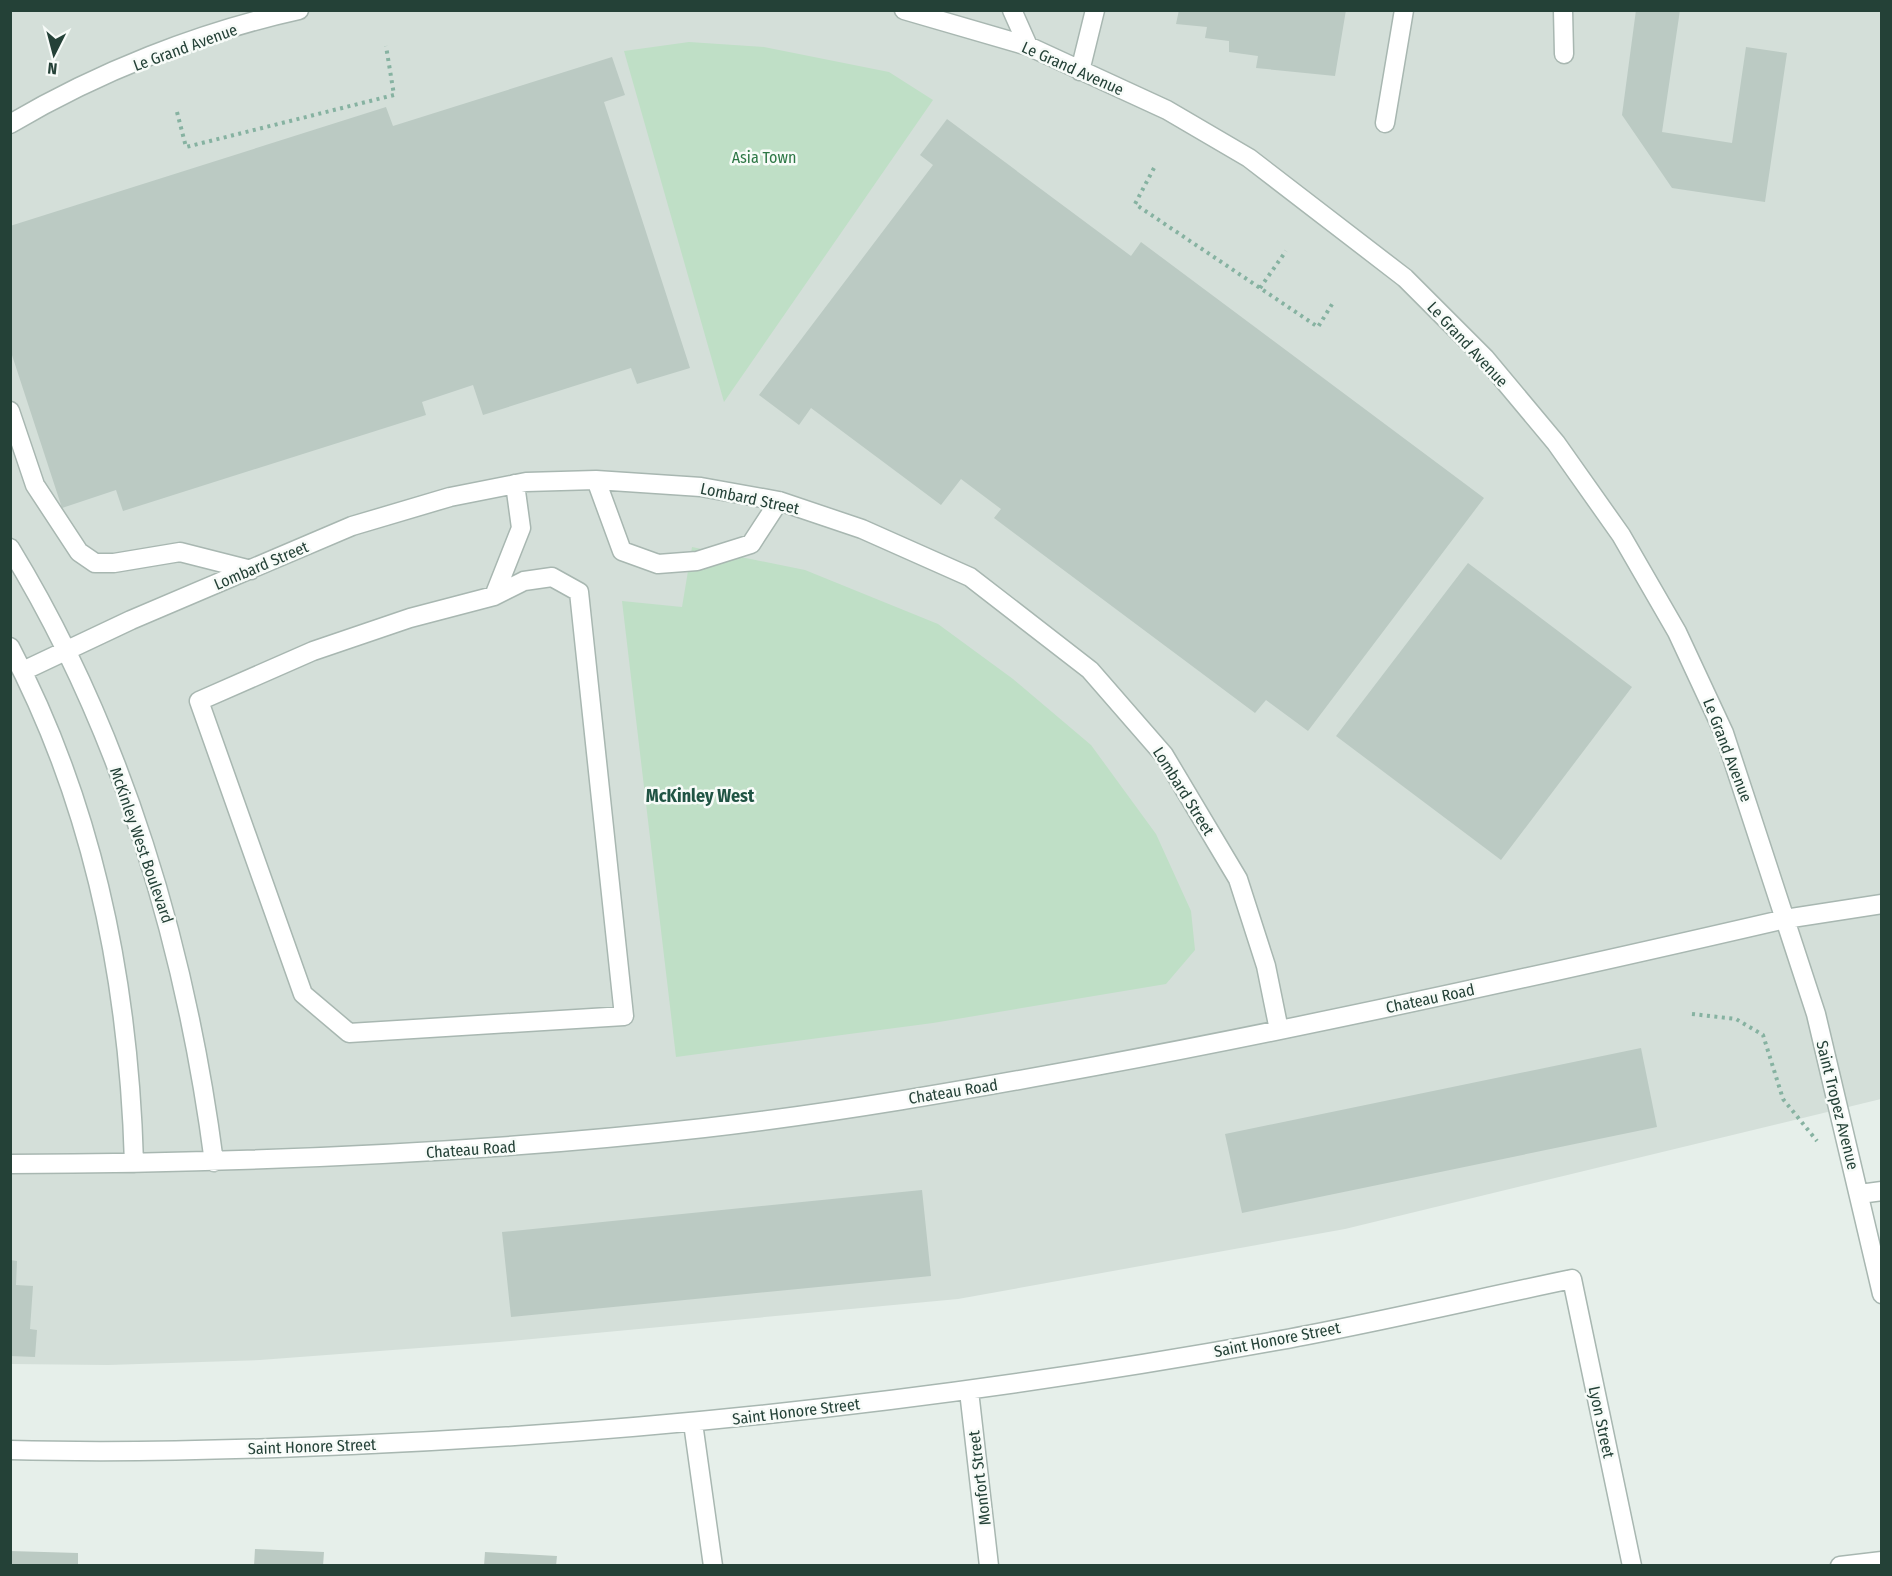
<svg xmlns="http://www.w3.org/2000/svg" width="1892" height="1576" viewBox="0 0 1892 1576" font-family="'Fira Sans Condensed',sans-serif">
<style>
.built{fill:#d4dfd9}
.green{fill:#bfdfc6}
.building{fill:#bbcac3}
.lines{fill:none;stroke-linecap:round;stroke-linejoin:round}
.minor-casing{stroke:#a8b7b1;stroke-width:21}
.path{stroke:#86b2a1;stroke-width:4;stroke-dasharray:3 4.5;stroke-linecap:butt}
.minor{stroke:#fff;stroke-width:18}
.labels{text-anchor:middle;stroke-width:5;stroke-linejoin:round;paint-order:stroke}
.street-label{font-size:16px;fill:#244137;stroke:#f7fbf8}
.park-label{font-size:16px;fill:#2e7846;stroke:#f7fbf8}
.neighbourhood-label{font-size:18px;font-weight:bold;fill:#205444;stroke:#f7fbf8}
</style>
<rect width="100%" height="100%" fill="#e6efea"/>
<!-- built -->
<path class="built" d="M11 11H1881V1099L1345 1229 958 1299 499 1342 260 1360 108 1365 11 1364Z"/>
<!-- green -->
<path class="green" d="M689 42 764 47 889 72 933 100 724 402 624 51Z
M692 547 805 570 938 624 1013 679 1091 745 1156 834 1191 911 1195 950 1166 984 933 1023 676 1057 622 601 682 607Z"/>
<!-- building -->
<path class="building" d="M1179 10H1346L1335 76 1256 68 1258 56 1229 52V41L1205 38 1207 27 1176 24Z
M1636 10H1680L1662 132 1732 143 1746 47 1787 53 1765 202 1672 188 1622 115Z
M612 57 625 95 604 102 690 368 637 384 631 368 483 415 473 385 422 402 426 415 123 511 116 490 62 508 10 349V226L386 107 393 126Z
M947 119 1131 256 1141 242 1484 498 1308 731 1266 700 1255 713 994 518 1001 509 961 479 941 505 811 408 799 425 759 395 933 165 920 155Z
M1468 563 1632 687 1501 860 1336 736Z
M1641 1048 1657 1127 1242 1213 1225 1134Z
M922 1190 931 1276 511 1317 502 1232Z
M10 1260 17 1261 16 1285 33 1286 30 1329 37 1330 35 1357 10 1356Z
M255 1549 324 1552 323 1566H254Z
M10 1551 78 1553V1566H10Z
M485 1552 557 1556 556 1566H484Z"/>
<g class="lines">
<!-- minor casing -->
<g class="minor-casing">
<path id="minor" d="M904 10 1028 46 1167 110 1249 158 1405 278 1485 358 1556 443 1621 535 1677 632 1724 733 1816 1014 1882 1294
M1012 10 1028 46
M1563 10 1564 54
M1080 71 1095 10
M1385 123 1404 10
M10 124C98 72 199 32 299 10
M10 411 35 485 79 552 95 563H114L180 552 251 570
M596 480 622 551 658 564 697 561 751 544 779 501
M10 548C123 733 186 948 214 1162
M552 577 579 592 624 1016 349 1033 303 994 199 701 313 651 410 618 494 596 524 581Z
M494 596 521 528 515 484
M10 647C95 808 129 984 134 1163
M23 671 131 620 352 526 450 497 526 482 596 480 701 487 779 501 862 529 970 577 1090 670 1164 755 1238 879 1266 966 1279 1030
M10 1164C243 1163 473 1154 704 1128 836 1113 966 1090 1096 1066 1327 1023 1556 972 1785 919L1882 904
M1860 1194 1882 1191
M969 1391 989 1566
M693 1423 713 1566
M10 1450C124 1453 238 1450 351 1445 659 1432 966 1397 1270 1342 1371 1324 1471 1300 1572 1279L1632 1566
M1840 1566 1882 1561"/>
</g>
<!-- path -->
<path class="path" d="M177 112 186 147 394 95 386 46
M1154 168 1135 204 1318 327 1334 301
M1260 288 1286 251
M1692 1014 1736 1019 1763 1035 1783 1099 1817 1141"/>
<!-- minor -->
<use href="#minor" class="minor"/>
</g>
<g class="labels">
<!-- street labels -->
<g class="street-label">
<text transform="translate(185 47) rotate(-20)" y="6">Le Grand Avenue</text>
<text transform="translate(1073 68) rotate(24)" y="6">Le Grand Avenue</text>
<text transform="translate(1468 344) rotate(47)" y="6">Le Grand Avenue</text>
<text transform="translate(750 498) rotate(12)" y="6">Lombard Street</text>
<text transform="translate(261 565) rotate(-23)" y="6">Lombard Street</text>
<text transform="translate(1728 750) rotate(69)" y="6">Le Grand Avenue</text>
<text transform="translate(1184 791) rotate(58)" y="6">Lombard Street</text>
<text transform="translate(142 845) rotate(71)" y="6">McKinley West Boulevard</text>
<text transform="translate(1430 998) rotate(-12)" y="6">Chateau Road</text>
<text transform="translate(953 1091) rotate(-9)" y="6">Chateau Road</text>
<text transform="translate(1838 1105) rotate(76)" y="6">Saint Tropez Avenue</text>
<text transform="translate(471 1149) rotate(-4)" y="6">Chateau Road</text>
<text transform="translate(1277 1339) rotate(-11)" y="6">Saint Honore Street</text>
<text transform="translate(796 1411) rotate(-7)" y="6">Saint Honore Street</text>
<text transform="translate(1602 1422) rotate(78)" y="6">Lyon Street</text>
<text transform="translate(312 1446) rotate(-2)" y="6">Saint Honore Street</text>
<text transform="translate(979 1478) rotate(-97)" y="6">Monfort Street</text>
</g>
<!-- park labels -->
<g class="park-label">
<text x="764" y="163">Asia Town</text>
</g>
<!-- neighbourhood labels -->
<g class="neighbourhood-label">
<text x="700" y="802">McKinley West</text>
</g>
</g>
<!-- border -->
<rect width="1892" height="1576" fill="none" stroke="#244137" stroke-width="24"/>
<!-- north arrow -->
<g transform="translate(54 54) rotate(186)" stroke="#f7fbf8" stroke-width="4.5" paint-order="stroke">
<path d="M0-4.5L10 22L0 15L-10 22Z" fill="#244137"/>
<text y="-9" font-size="16" font-weight="bold" text-anchor="middle" fill="#244137">N</text>
</g>
</svg>
